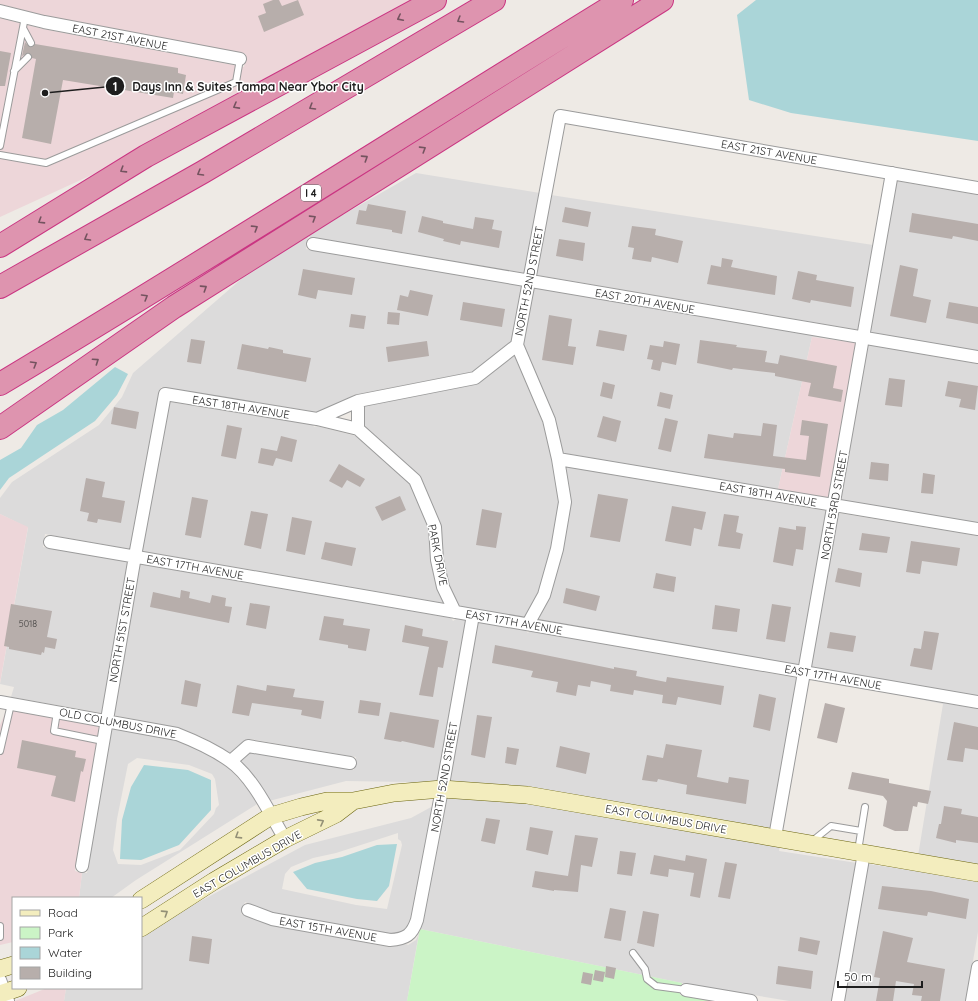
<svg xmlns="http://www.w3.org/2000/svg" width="978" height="1001" viewBox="0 0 978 1001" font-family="Quicksand,sans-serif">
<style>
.residential{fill:#dcdbdb;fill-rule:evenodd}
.commercial{fill:#edd6d9}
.park{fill:#cbf4c6}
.water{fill:#aad5d8}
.building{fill:#b7aeab}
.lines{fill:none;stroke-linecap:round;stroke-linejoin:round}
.service-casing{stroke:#9b9b9b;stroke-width:8}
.minor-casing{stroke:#9b9b9b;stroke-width:14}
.secondary-casing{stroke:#6b650f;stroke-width:18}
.motorway-casing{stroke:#ca3582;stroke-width:24}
.service{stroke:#fff;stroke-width:6}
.minor{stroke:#fff;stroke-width:12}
.secondary{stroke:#f3edbe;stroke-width:17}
.motorway{stroke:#de94af;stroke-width:22}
.oneway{stroke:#74535f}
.oneway2{stroke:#939076}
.labels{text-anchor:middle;stroke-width:3;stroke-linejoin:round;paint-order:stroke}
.number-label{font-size:9px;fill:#444241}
.shield{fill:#fff;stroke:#626262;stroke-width:1}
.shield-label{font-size:10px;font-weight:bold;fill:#1e1e1e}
.street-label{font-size:11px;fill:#1e1e1e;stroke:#fff}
.leader{fill:none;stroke:#1e1e1e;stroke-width:1.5}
.callout-dot{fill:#1e1e1e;stroke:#fff;stroke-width:1.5}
.mark-label{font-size:12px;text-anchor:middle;font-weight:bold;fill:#fff}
.callout-label{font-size:12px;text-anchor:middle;font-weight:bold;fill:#1e1e1e;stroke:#fff;stroke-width:3;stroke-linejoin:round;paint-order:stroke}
</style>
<rect width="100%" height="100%" fill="#eeeae5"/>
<!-- residential -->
<path class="residential" d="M416 173 540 193 525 273 308 237 306 249 522 286 511 342 473 372 353 395 352 397 317 412 161 387 130 549 45 534 43 547 128 562 102 713 11 697 14 687 0 684 28 528 0 514V498L12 482 99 425 122 397 133 373 262 261Z
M896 181 978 195V351L870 332Z
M551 195 873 245 859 330 536 275Z
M534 288 834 339 812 337 778 489 563 453 554 417 523 344Z
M868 345 978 364V523L841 500Z
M514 355 543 423 552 459V464L553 465 559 502 552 548 538 592 525 617 459 606 448 584 443 559 440 524 421 477 364 426V406L476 384Z
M170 402 313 425 314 427 317 426 356 436 411 484 429 529 431 562 437 589 444 603 142 551Z
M566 467 827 511 799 665 538 619 549 597 563 550 571 503Z
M838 513 978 536V696L811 667Z
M140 564 451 618 453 621 456 619 466 620 438 783 416 784 408 782 346 781 269 801 256 779 240 761 250 752 354 770 356 757 250 739 245 740 230 753 202 737 179 728 113 715Z
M477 622 525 630 528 633 530 631 797 678 770 830 450 783Z
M904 696 978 709V867L918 856 943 704Z
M111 728 175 740 197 749 227 766 247 788 257 804 136 880 111 898H79L82 873H87ZM137 758 189 765 212 774 215 779 219 805 216 808 214 814 180 850 141 865 118 864 113 850 117 819 128 764Z
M451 796 502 798 780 845 779 851 857 863 832 1001H789L682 983 420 929 447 798Z
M433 806 412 918 405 930 391 934 273 913 245 902 241 914 271 925 389 947 406 944 408 945 416 940 419 933 407 1001H64L66 988H141V936L182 911 305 845 411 818ZM398 833V839L401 841 402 845 387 909 356 905 282 889 285 874 291 867 313 858 336 853Z
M868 864 915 871 916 869 978 880V932L966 1001H844Z"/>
<!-- commercial -->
<path class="commercial" d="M0 0H421L133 156 0 217V18L43 29 244 67 246 54 46 16 0 4Z
M812 337 857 343 829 498 778 489Z
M0 514 28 527 0 683Z
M7 709 99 727 75 871 82 873 79 898H13V942L0 945V725Z
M47 988H66L64 1001H15Z"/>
<!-- park -->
<path class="park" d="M420 929 682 983 680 995 712 1001H407Z"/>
<!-- water -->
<path class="water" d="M756 0H978V141L791 113 749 100 737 15Z
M115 367 128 374 117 395 95 421 9 478 0 490V460L21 448 37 425 63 410Z
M144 765 188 770 211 780V810L179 845 141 860 120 859 122 820 131 787Z
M397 844 389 886 377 901 357 899 307 889 293 872 315 863 342 857 377 845Z"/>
<!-- building -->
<path class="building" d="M273 0H279L282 6 298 0 304 15 264 32 258 16 266 13 263 4Z
M25 42 30 47 35 44 178 68V73L186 75 183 94 174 92 173 98 63 80 51 144 22 138 36 59 32 58 29 53 22 56Z
M0 51 11 53 5 86H0Z
M368 204 406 211 402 234 392 232V230L356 224 359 210 366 211Z
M565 207 591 212 588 227 562 222Z
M912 213 978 224V241L953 236 952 239 909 232Z
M422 216 443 221V223L473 229 475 217 494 220 492 229 502 231 499 248 461 241 460 245 443 241 444 239 418 232Z
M632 226 656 229 655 235 683 241 678 263 652 257 651 262 632 259 634 248 628 247Z
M559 239 585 243 583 261 556 256Z
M722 258 733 260 731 267 777 276 775 295 707 284 711 265 721 267Z
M900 265 918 269 913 296 931 300 926 323 890 316Z
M303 269 355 278 352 295 318 290 316 299 298 295Z
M798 271 817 275 816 280 854 287 851 307 811 300 810 303 792 299Z
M410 290 433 295 428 316 397 310 400 295 408 297Z
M463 302 505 309 502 327 460 320Z
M949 302 978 307V324L946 318Z
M388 312 400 313 399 325 387 324Z
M351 314 366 316 364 329 349 327Z
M549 315 572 319 568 346 576 347 573 365 542 360Z
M599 330 627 335 624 351 596 346Z
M191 339 205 341 201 364 187 362Z
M700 340 737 345 736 347 767 351 765 362 778 364 780 355 837 366 833 388 843 390 841 402 808 396 811 383 775 376V373L733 368 732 370 697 363Z
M427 341 429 356 388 362 386 347Z
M664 341 680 344 676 365 662 362 660 371 651 369 653 360 647 359 650 345 663 347Z
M242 344 268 349 269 347 283 350V353L311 358 306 382 237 369Z
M889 378 905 380 902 407 885 405Z
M948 381 978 386 975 410 959 407 961 399 945 396Z
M603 382 615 385 612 399 600 396Z
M660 392 673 395 670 409 657 406Z
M114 407 139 412 136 429 111 424Z
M603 416 621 421 616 442 597 437Z
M665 418 678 421 671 452 658 449Z
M802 420 828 424 820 477 785 472V469L704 458 708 434 733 438 734 433 761 436 763 423 777 425 773 456 806 460 809 436 800 435Z
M227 425 242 428 236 459 221 456Z
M281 436 297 440 292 462 276 458 273 466 258 463 261 448 277 451Z
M871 462 889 464 888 481 869 479Z
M339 464 365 479 360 487 347 480 342 488 329 481Z
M923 473 935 475 933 494 921 493Z
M86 478 105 482 102 497 125 501 121 523 98 519 97 523 87 521 89 513 80 511Z
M598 494 628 499 620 542 590 537Z
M400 496 406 510 382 521 375 507Z
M192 497 208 500 201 538 185 535Z
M672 506 706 512 702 530 694 528 691 546 665 541Z
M482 509 502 513 496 548 476 545Z
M251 511 268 514 261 549 244 545Z
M724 514 739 516 736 532 743 534 740 549 718 546Z
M292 517 312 521 305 555 286 551Z
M796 526 806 527 803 550 796 549 793 566 773 562 779 527 796 530Z
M862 533 890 537 887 553 859 550Z
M911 541 960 548 957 566 922 561 920 574 906 572Z
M325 542 356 548 352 566 321 559Z
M838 568 862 573 860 587 835 582Z
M656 573 676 577 674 592 653 588Z
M566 588 600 596 596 611 563 603Z
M181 590 190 592 189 598 210 603 212 595 226 598 225 606 232 607 229 623 150 607 153 592 180 598Z
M250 603 270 606 266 629 246 625Z
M11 604 52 611 47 637 57 639 55 649 45 647 44 653 42 652 41 655 9 649V647L4 646Z
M772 604 791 607 785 642 766 639Z
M715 605 740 609 737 632 712 629Z
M324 616 344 619 343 625 370 629 366 651 348 648V645L319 640Z
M405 625 423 629 422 636 448 641 443 668 438 667 433 697 419 695 429 647 402 642Z
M924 631 939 633 932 670 910 666 914 648 921 649Z
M830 632 856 636 853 652 827 648Z
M495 645 614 669V667L637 671 636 676 666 682 667 677 724 686 721 705 678 697 676 705 662 703 663 695 634 690 633 695 610 691 611 685 591 681 590 687 578 685 576 696 556 692 558 682 531 677 533 671 492 663Z
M185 680 201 684 197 707 181 704Z
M237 685 266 691 267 685 295 689 293 697 324 701 321 719 301 715 302 710 252 703 249 716 232 713Z
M759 694 776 698 770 731 753 727Z
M360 700 381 703 379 716 358 713Z
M825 703 845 708 837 743 817 738Z
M390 712 439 720 434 748 402 741 401 742 384 739Z
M477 715 492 717 485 758 471 755Z
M954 722 978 727V750L965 748 963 762 947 760Z
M22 740 76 751 75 757 86 759 83 772 81 771 75 802 51 796 56 776 17 768Z
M666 744 702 750 697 777 728 783 729 777 749 780 746 804 686 794 687 785 658 779 657 782 642 780 647 755 663 758Z
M560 746 590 753 586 774 556 767Z
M507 747 519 749 516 765 505 763Z
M852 772 889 779V783L931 791 928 804 918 802 917 807 913 806 908 831H895L883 826 887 801 883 796 848 789Z
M944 806 962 809 961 814 978 817V843L956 840V843L936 838 939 824H941Z
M486 818 500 820 495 844 481 841Z
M530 827 553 831 548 855 526 850Z
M575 835 598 838 592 867 581 865 578 892 554 890V891L532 887 535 871 568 876Z
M620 851 636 853 632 876 617 874Z
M654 855 685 861 686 855 707 859 700 898 690 896 694 873 669 869 668 877 650 874Z
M725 862 737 864 730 899 718 897Z
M882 886 931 891 969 899 966 919 928 912 927 916 878 909Z
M610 908 626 911 621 941 604 938Z
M643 911 659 914 654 947 637 943Z
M883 931 913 938 907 962 945 969 940 1001H921L922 996 912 995 914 984 896 981 893 1001H876L880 978 874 977Z
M192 936 212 939 209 964 189 961Z
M800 937 820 941 817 955 798 951Z
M606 966 616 968 614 979 605 977Z
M778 966 813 971 811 989 776 984Z
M595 970 605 972 603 982 593 980Z
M583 972 593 974 591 985 581 983Z"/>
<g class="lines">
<!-- service casing -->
<g class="service-casing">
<path id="service" d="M23 28 31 43
M14 71 28 57
M0 146 25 17
M0 155 46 163 236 82 240 59
M57 712 54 731 103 741
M0 751 11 704
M811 842 831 826 861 831
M858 851 865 807
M0 926V937
M633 953 645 969 647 979 656 986 686 990"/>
</g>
<!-- minor casing -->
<g class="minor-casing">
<path id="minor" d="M0 11 44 22 240 59
M313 244 978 357
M317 419 358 401 475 378 517 345
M358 429V401
M558 459 978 529
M50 542 978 702
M528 624 544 595 557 549 565 502 558 459 549 420 517 345 560 116 978 188
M0 702 177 734C195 741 213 749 230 761 253 777 270 814 285 839
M231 761 248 746 350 763
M775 837 892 173
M82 866 135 556 165 394 317 419 358 429 415 480 435 527 437 560 443 587 455 612
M248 910 272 919 390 940C406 939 412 935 417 920L444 779 473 615
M0 980 8 1001
M686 990 751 1001
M838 1001 864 853
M972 1001 978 967"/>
</g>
<!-- secondary casing -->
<g class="secondary-casing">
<path id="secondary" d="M141 900 271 816 301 807 327 801H353L394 793 442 789 527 795 978 873
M141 928 214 881 285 839 336 814 353 801
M0 969 13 965
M0 994 18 988"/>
</g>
<!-- motorway casing -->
<g class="motorway-casing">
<path id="motorway" d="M0 246 146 156 435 0
M0 287 203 172 494 0
M0 384C209 259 414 128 622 0
M0 428 174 307 662 0"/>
</g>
<!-- service -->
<use href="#service" class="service"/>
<!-- minor -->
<use href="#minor" class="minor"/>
<!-- secondary -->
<use href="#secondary" class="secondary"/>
<!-- motorway -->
<use href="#motorway" class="motorway"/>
</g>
<!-- one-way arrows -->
<defs><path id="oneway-chevron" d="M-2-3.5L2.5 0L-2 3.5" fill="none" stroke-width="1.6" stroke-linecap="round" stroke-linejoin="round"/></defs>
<g class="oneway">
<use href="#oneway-chevron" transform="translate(400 18) rotate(153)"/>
<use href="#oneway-chevron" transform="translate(460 20) rotate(149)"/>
<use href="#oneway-chevron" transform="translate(236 106) rotate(151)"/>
<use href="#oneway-chevron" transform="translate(312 107) rotate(149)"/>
<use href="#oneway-chevron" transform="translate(423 149) rotate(-32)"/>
<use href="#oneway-chevron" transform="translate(365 158) rotate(-33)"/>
<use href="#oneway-chevron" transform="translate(123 170) rotate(148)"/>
<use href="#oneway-chevron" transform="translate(200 173) rotate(150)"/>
<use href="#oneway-chevron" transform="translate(313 218) rotate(-32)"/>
<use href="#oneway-chevron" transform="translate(41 221) rotate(148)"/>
<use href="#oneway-chevron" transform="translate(255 228) rotate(-32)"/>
<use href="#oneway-chevron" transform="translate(87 238) rotate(150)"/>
<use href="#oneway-chevron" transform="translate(204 288) rotate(-33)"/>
<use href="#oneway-chevron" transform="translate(145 297) rotate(-31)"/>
<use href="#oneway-chevron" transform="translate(96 361) rotate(-34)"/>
<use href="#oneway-chevron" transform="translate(34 364) rotate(-31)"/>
</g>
<g class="oneway2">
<use href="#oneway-chevron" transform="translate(321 822) rotate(-28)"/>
<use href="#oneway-chevron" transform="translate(238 836) rotate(148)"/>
<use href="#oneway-chevron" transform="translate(165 913) rotate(-33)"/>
</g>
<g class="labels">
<!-- number labels -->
<g class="number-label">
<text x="28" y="627">5018</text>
</g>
<!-- shield labels -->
<rect class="shield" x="301" y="185" width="20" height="16" rx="3"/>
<g class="shield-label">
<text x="311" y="197">I 4</text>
</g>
<!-- street labels -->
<g class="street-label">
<text transform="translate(120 37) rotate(11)" y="4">EAST 21ST AVENUE</text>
<text transform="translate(769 152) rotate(10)" y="4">EAST 21ST AVENUE</text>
<text transform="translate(529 281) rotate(-79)" y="4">NORTH 52ND STREET</text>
<text transform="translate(645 301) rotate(10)" y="4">EAST 20TH AVENUE</text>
<text transform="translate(241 407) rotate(9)" y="4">EAST 18TH AVENUE</text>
<text transform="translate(768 494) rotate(10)" y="4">EAST 18TH AVENUE</text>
<text transform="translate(834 505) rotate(-80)" y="4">NORTH 53RD STREET</text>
<text transform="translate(438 555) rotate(79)" y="4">PARK DRIVE</text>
<text transform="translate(195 567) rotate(10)" y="4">EAST 17TH AVENUE</text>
<text transform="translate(514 622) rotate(10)" y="4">EAST 17TH AVENUE</text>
<text transform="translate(122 630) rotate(-80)" y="4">NORTH 51ST STREET</text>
<text transform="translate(833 677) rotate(10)" y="4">EAST 17TH AVENUE</text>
<text transform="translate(118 723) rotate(11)" y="4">OLD COLUMBUS DRIVE</text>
<text transform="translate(444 777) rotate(-80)" y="4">NORTH 52ND STREET</text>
<text transform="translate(666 819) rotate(10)" y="4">EAST COLUMBUS DRIVE</text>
<text transform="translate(247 864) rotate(-30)" y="4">EAST COLUMBUS DRIVE</text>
<text transform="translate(328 929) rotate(10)" y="4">EAST 15TH AVENUE</text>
</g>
</g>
<!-- callouts -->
<path class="leader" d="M45 93L115 86"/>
<g class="callout-dot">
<circle cx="45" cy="93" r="4"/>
<circle cx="115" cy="86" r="10"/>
</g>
<g class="mark-label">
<text x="115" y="91">1</text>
</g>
<g class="callout-label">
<text x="248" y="91">Days Inn &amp; Suites Tampa Near Ybor City</text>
</g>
<!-- legend -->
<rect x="12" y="897" width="130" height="92" fill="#ffffff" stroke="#a5a5a5"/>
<rect x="20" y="910" width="20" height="6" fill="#f3edbe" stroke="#a5a5a5"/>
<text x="48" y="917" font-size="12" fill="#1e1e1e">Road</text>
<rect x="20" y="927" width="20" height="12" fill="#cbf4c6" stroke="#a5a5a5"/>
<text x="48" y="937" font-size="12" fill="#1e1e1e">Park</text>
<rect x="20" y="947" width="20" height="12" fill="#aad5d8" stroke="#a5a5a5"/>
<text x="48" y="957" font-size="12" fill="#1e1e1e">Water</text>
<rect x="20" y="967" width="20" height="12" fill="#b7aeab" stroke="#a5a5a5"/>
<text x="48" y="977" font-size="12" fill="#1e1e1e">Building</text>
<!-- scale -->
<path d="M838 981v6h84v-6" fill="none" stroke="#1e1e1e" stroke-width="2"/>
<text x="844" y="981" font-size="12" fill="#1e1e1e" stroke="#ffffff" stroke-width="3" paint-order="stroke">50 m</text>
</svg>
